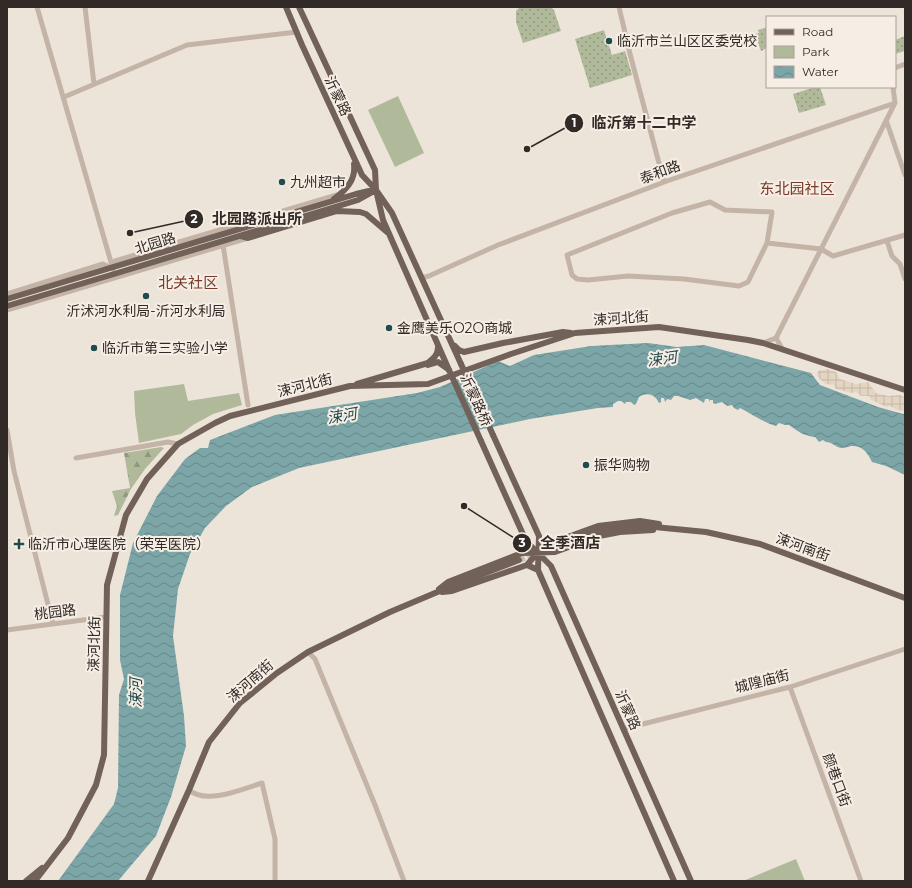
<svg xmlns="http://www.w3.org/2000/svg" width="912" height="888" viewBox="0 0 912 888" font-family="Montserrat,'Noto Sans SC',sans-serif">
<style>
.grass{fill:url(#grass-dots)}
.forest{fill:url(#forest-firs)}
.park{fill:#b0ba9b}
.plaza{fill:url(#plaza-grid)}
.water{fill:url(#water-waves)}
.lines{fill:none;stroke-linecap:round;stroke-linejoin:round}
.major-tunnel{stroke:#c7bfb5;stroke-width:6;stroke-dasharray:6 3;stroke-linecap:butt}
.minor{stroke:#c4b4a7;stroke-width:5}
.major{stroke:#716159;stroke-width:6}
.major-bridge{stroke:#716159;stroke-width:6}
.poi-dot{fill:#224b4d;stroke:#f6eee5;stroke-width:1.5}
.labels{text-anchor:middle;stroke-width:4;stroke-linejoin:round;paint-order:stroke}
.poi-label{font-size:14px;fill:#312a26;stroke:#f6eee5;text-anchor:start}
.street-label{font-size:14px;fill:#312a26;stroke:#f6eee5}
.neighbourhood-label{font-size:15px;fill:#763b2a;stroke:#f6eee5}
.water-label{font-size:15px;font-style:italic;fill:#224b4d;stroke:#f6eee5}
.leader{fill:none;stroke:#312a26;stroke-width:1.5}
.callout-dot{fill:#312a26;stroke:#f6eee5;stroke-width:1.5}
.mark-label{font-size:12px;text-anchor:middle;font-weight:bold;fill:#fff}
.callout-label{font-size:15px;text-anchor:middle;font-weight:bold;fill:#312a26;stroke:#f6eee5;stroke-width:4;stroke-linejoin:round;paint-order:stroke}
</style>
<defs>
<pattern id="grass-dots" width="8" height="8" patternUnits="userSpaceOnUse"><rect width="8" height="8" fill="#b0ba9b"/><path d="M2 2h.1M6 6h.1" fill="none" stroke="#90977e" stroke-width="1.8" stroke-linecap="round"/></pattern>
<pattern id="forest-firs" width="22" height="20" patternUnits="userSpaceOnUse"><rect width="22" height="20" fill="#b0ba9b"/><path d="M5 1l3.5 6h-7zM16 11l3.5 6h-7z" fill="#90977e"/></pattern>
<pattern id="plaza-grid" width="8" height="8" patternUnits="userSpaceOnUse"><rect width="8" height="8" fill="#e4d5c2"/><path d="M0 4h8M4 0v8" fill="none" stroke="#c4b7a7"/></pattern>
<pattern id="water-waves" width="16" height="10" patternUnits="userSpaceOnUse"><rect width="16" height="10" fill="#7ca5a7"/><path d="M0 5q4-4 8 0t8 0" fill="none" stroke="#668788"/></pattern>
</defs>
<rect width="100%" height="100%" fill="#ede4d9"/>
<!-- grass -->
<path class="grass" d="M520 7H551L554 10 561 31 523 43 516 22V11Z
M767 27V48L761 51 755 34 759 33 758 30Z
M604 30 612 55 625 51 632 75 590 88 575 39Z
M905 36V51L895 54V40Z
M815 87H820L826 105 799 113 793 94Z"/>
<!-- forest -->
<path class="forest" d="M161 447 164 448 145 469 131 489 118 515 114 516 117 506 112 491 130 488 124 453Z"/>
<!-- park -->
<path class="park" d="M398 96 424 153 395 167 368 110Z
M184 384 188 401 239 393 242 405 213 414 193 425 181 434 139 443 135 413 134 391Z
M796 859 805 881H743Z"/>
<!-- plaza -->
<path class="plaza" d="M827 369 836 372 840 379 856 384 868 382 876 393 888 396 899 395 905 397V411L897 410 890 406 887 407 871 400 869 396H861L856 392 851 393 836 389 833 384 830 385 824 383 817 376V373L818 371Z"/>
<!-- water -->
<path class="water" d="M648 343 677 347 704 345 811 373 820 385 878 407 903 414 905 413V475L886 466 872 462C868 453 862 445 851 446 848 447 844 448 841 448 836 447 832 442 826 442L823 440 819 442 815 437C802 435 799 432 789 425H785L779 423 776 426C762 422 752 414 740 408L738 410 734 408 732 405 727 406 722 402 715 404 713 403V400H710L709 402V399H705L704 403 696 398 690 400 678 396H674L671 400 667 399 665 402 664 398H661V402L659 403C655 394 647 392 639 397L636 404 634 405 631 402H626L625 404 621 401H618L613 404V407L598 408 530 419 299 468 252 487 226 506 205 528 190 554 178 589 173 636 184 716 186 746 171 797 156 836 118 881H58L114 804 118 788 119 695 124 679 120 660V595L133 543 157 496 185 459 200 448H208L210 440 275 415 417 393 440 387 498 361 510 366 534 355 591 346Z"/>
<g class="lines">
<!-- major-tunnel -->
<path class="major-tunnel" d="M519 560 557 544"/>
<!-- minor -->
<path class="minor" d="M37 7 113 269
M85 7 94 84
M619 7 630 54 664 182
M895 68 905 64
M64 97 187 45 297 32
M886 120 905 175
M710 202 725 210 772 212 767 243 748 282 739 286 684 279 628 276 588 280 577 279 572 275 567 255 672 213Z
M887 241 892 256 900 264 905 279
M767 243 821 249
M223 245 248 405
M821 249 833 256 905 235
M422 278 429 276 498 245 667 181 895 103 893 87
M7 294 103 264 112 268 115 261 340 194
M7 310 248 238
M776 338 783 350
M763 343 776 338 895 103
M7 430 14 471 53 624
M76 458 168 442 178 444
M7 630 106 617
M308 652 315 659 375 805 404 881
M790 687 861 881
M623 729 790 687 905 649
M189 790C207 805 242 789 262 783L275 839V881"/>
<!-- major -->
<path class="major" d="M286 7 302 45 362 175 376 190 392 213 461 364
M299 7 375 170 376 190 383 220 449 370
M334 199C346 190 356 180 354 164
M241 236 248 238 337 211 360 212 366 214 387 232
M7 299 356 194 369 191
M7 306 114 274 358 200 376 190
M455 346 459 350 464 352 503 343 563 332 571 333
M428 365 438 362 448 369
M357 384 428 363C434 358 438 355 438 347
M493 435 539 536 538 570 674 881
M481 441 526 541 551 566 691 881
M557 544 594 533 617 528 644 526 706 532 760 544 905 598
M527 565 538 552 551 543 598 526 640 521 659 524
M439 589 448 582 522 553 555 552 599 536 620 532 653 530
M442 592 452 591 527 565 538 570
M26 881 42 868
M35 881 68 838 96 785 104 755 107 585 126 515 147 479 178 444 215 423 230 416 350 386 428 384 511 354 575 333 659 327 748 340 763 343 905 390
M148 881 189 790 209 742 240 703 277 673 308 652 390 612 454 585 519 560"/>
<!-- major-bridge -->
<path class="major-bridge" d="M461 364 493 435
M449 370 481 441"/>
</g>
<!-- markers -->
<g class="poi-dot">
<circle cx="609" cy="41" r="4"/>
<circle cx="282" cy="182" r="4"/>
<circle cx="146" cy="296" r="4"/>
<circle cx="389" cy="328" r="4"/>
<circle cx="94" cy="348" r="4"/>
<circle cx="586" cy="465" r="4"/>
<path d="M17 538h4v4h4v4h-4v4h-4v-4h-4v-4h4z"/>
</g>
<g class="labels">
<!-- poi labels -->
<g class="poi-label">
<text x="617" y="46">临沂市兰山区区委党校</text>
<text x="290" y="187">九州超市</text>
<text x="146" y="316" text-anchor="middle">沂沭河水利局-沂河水利局</text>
<text x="397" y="333">金鹰美乐O2O商城</text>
<text x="102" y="353">临沂市第三实验小学</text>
<text x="594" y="470">振华购物</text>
<text x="28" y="549">临沂市心理医院（荣军医院）</text>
</g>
<!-- street labels -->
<g class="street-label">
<text transform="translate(338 96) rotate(65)" y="5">沂蒙路</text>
<text transform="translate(660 172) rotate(-20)" y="5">泰和路</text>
<text transform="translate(155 243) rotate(-17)" y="5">北园路</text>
<text transform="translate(621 318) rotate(-4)" y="5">涑河北街</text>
<text transform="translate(305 385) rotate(-14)" y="5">涑河北街</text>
<text transform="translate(476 400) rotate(66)" y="5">沂蒙路桥</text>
<text transform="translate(803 547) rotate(20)" y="5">涑河南街</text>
<text transform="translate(55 612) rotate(-7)" y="5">桃园路</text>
<text transform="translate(94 644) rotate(-89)" y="5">涑河北街</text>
<text transform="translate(250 681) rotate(-41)" y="5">涑河南街</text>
<text transform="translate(762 681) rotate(-14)" y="5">城隍庙街</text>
<text transform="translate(628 710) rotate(66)" y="5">沂蒙路</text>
<text transform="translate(837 780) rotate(70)" y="5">颜巷口街</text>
</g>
<!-- neighbourhood labels -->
<g class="neighbourhood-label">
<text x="797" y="194">东北园社区</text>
<text x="188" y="288">北关社区</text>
</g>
<!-- water labels -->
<g class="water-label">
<text transform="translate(662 359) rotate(-8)" y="5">涑河</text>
<text transform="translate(342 416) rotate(-10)" y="5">涑河</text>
<text transform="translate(136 693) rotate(-90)" y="5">涑河</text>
</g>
</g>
<!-- callouts -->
<path class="leader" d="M527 149L574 123M130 233L194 219M464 506L522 543"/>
<g class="callout-dot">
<circle cx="527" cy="149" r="4"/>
<circle cx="130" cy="233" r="4"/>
<circle cx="464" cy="506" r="4"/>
<circle cx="574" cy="123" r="10"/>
<circle cx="194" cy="219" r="10"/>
<circle cx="522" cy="543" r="10"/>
</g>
<g class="mark-label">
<text x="574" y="127">1</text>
<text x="194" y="223">2</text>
<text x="522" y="547">3</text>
</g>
<g class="callout-label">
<text x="644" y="128">临沂第十二中学</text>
<text x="257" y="224">北园路派出所</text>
<text x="570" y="548">全季酒店</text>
</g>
<!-- border -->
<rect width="912" height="888" fill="none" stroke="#312a26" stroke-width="16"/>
<!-- legend -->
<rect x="766" y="16" width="130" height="72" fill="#f6eee5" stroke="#a7a099"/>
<rect x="774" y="29" width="20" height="6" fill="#716159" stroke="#a7a099"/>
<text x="802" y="36" font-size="12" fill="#312a26">Road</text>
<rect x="774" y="46" width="20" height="12" fill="#b0ba9b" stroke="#a7a099"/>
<text x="802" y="56" font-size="12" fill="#312a26">Park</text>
<rect x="774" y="66" width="20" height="12" fill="url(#water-waves)" stroke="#a7a099"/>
<text x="802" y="76" font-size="12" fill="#312a26">Water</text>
</svg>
